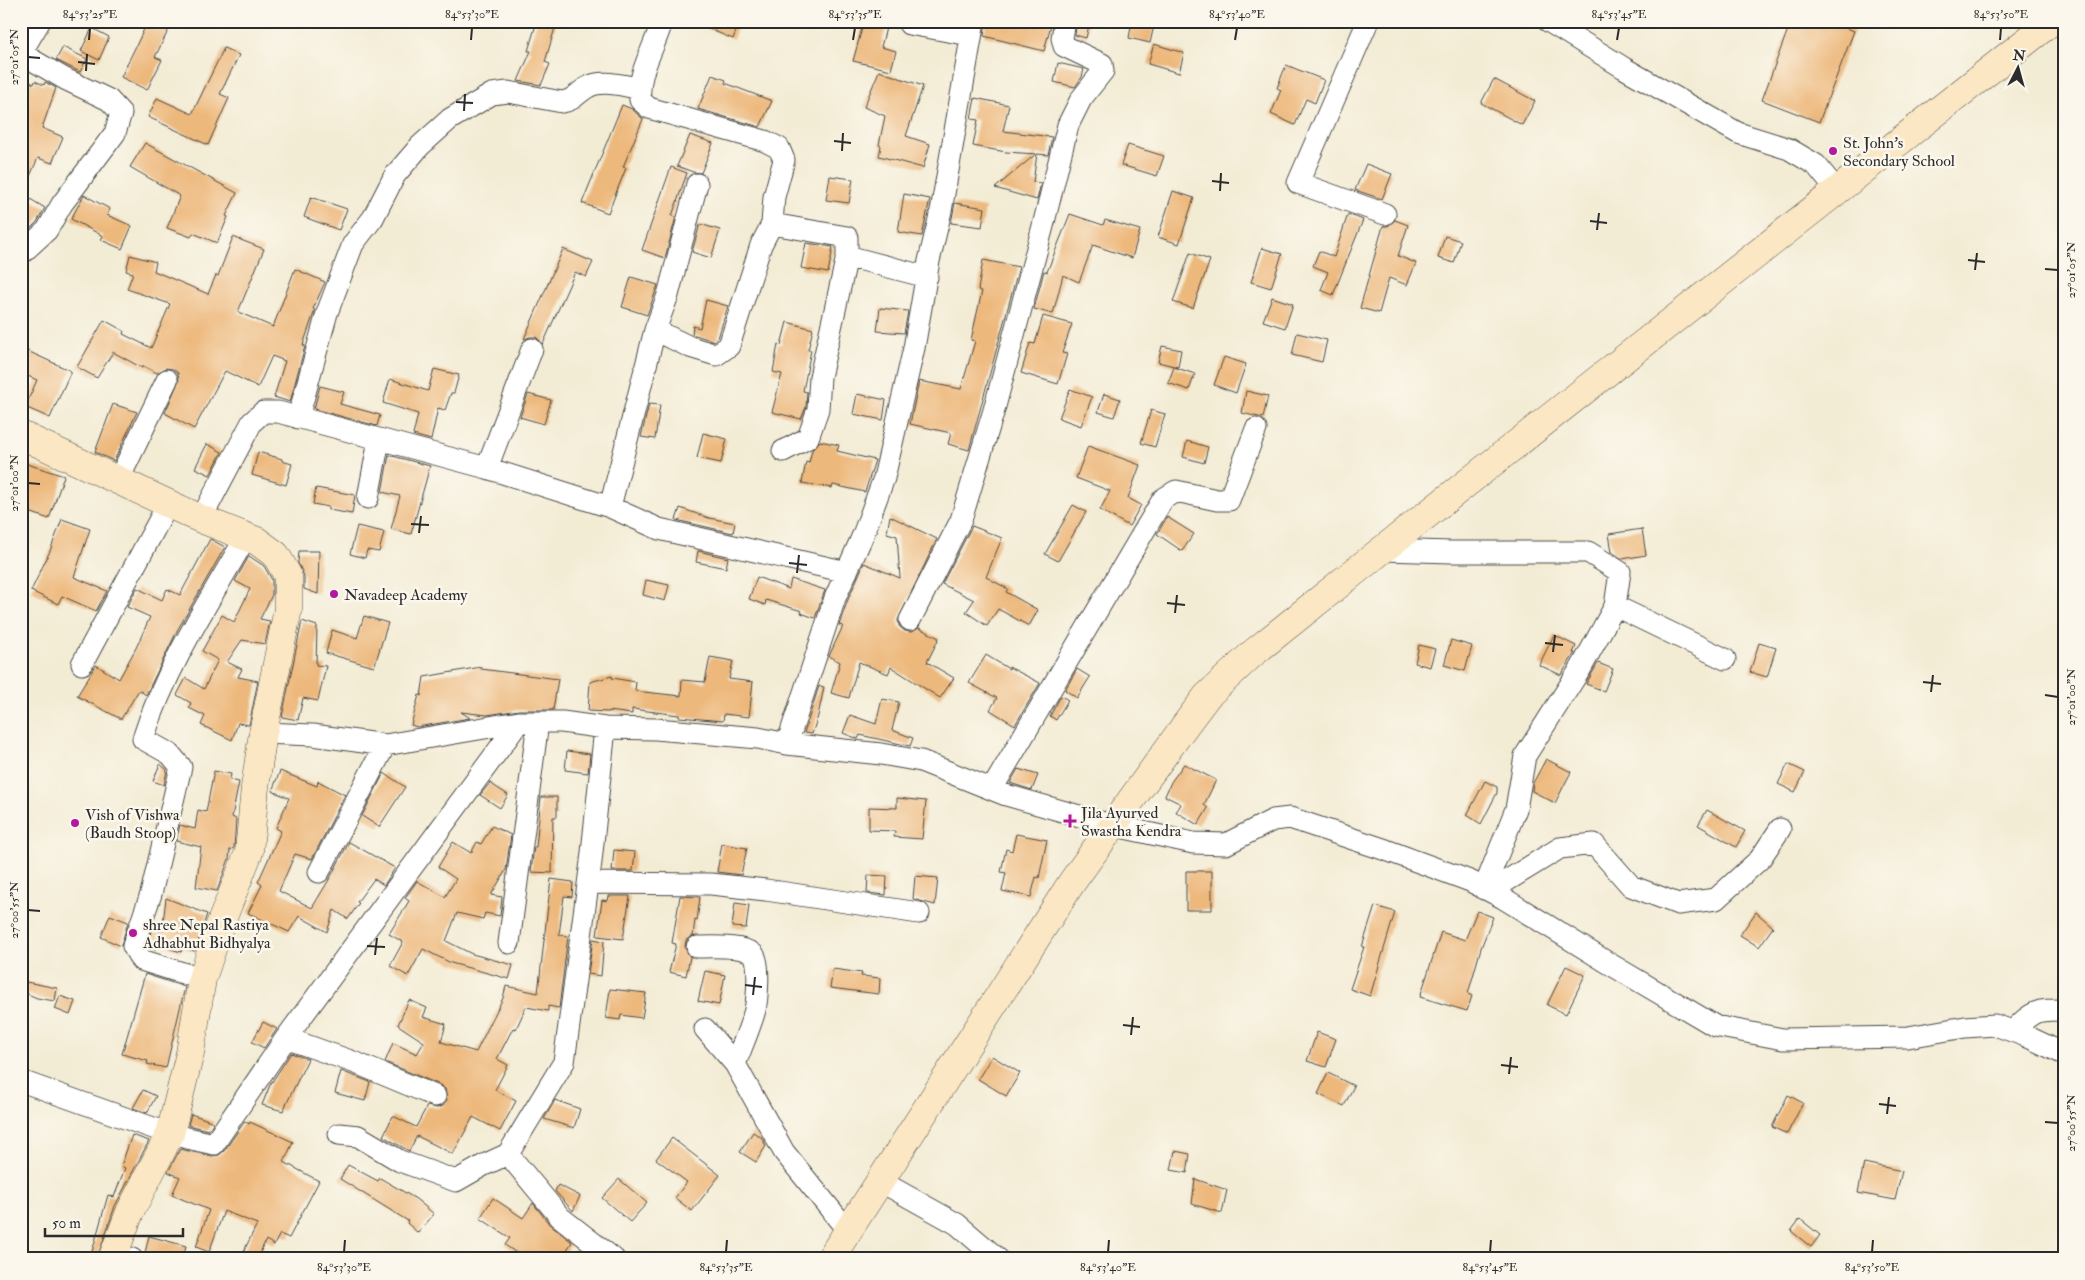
<svg xmlns="http://www.w3.org/2000/svg" width="2085" height="1280" viewBox="0 0 2085 1280" font-family="'IM FELL Double Pica',serif">
<style>
.building{fill:#edb87b}
.lines{fill:none;stroke-linecap:round;stroke-linejoin:round}
.street-casing{stroke:#494844;stroke-width:23}
.secondary-casing{stroke:#494844;stroke-width:29}
.street{stroke:#fff;stroke-width:21}
.secondary{stroke:#fbe7c3;stroke-width:28}
.ticks{fill:none;stroke:#2b2b2b;stroke-width:2}
.poi-dot{fill:#b5179e;stroke:#fbf7ec;stroke-width:2}
.labels{text-anchor:middle;stroke-width:5;stroke-linejoin:round;paint-order:stroke}
.poi-label{font-size:16px;fill:#2b2b2b;stroke:#fbf7ec;text-anchor:start}
.neatline{fill:none;stroke:#2b2b2b;stroke-width:2}
.ticks-label{font-size:12px;text-anchor:middle;fill:#2b2b2b}
</style>
<rect width="100%" height="100%" fill="#fbf7ec"/>
<filter id="ink" filterUnits="userSpaceOnUse"><feTurbulence type="fractalNoise" baseFrequency=".02" numOctaves="2"/><feDisplacementMap in="SourceGraphic" scale="10" xChannelSelector="R" yChannelSelector="G"/><feConvolveMatrix kernelMatrix="1 2 1 2 8 2 1 2 1" color-interpolation-filters="sRGB"/></filter>
<filter id="wash" filterUnits="userSpaceOnUse"><feTurbulence type="fractalNoise" baseFrequency=".0096" numOctaves="4" result="noise"/><feDisplacementMap in="SourceGraphic" scale="20" xChannelSelector="R" yChannelSelector="G"/><feGaussianBlur stdDeviation="1.12" result="paint"/><feColorMatrix in="noise" values="0 0 0 0 0 0 0 0 0 0 0 0 0 0 0 0 0 1.4 0 .05"/><feComposite in="paint" operator="in"/></filter>
<g filter="url(#wash)">
<rect width="100%" height="100%" fill="#f3ecd5"/>
<g id="blocks">
<!-- building -->
<path class="building" d="M148 21H173L155 57 162 60 147 90 121 77Z
M537 21H557L545 62 550 64 541 85 518 81 531 51H528Z
M690 21H740L733 39Z
M864 21 887 24 881 47 896 51 891 70 853 61Z
M986 21H1052L1044 51 984 36Z
M1077 21H1090L1086 38 1075 35Z
M1132 21H1155L1150 43 1129 38Z
M1791 21H1830L1854 31 1819 122 1762 100Z
M92 28 109 37 99 60 81 51Z
M1154 44 1184 53 1179 73 1148 64Z
M63 47 87 59 80 72 56 60Z
M224 48 239 55 220 94 229 98 208 145 148 117 157 98 192 114Z
M1058 63 1084 69 1082 77 1075 87 1054 82Z
M1286 65 1324 80 1315 103 1306 99 1295 125 1271 114 1281 90 1277 88Z
M879 71 923 86 906 136 930 144 923 168 879 156 881 146 879 145 885 116 864 107Z
M712 75 726 80 725 83 772 101 760 127 698 109Z
M21 78 34 84 35 81 44 85 45 82 56 88 42 128 63 137 52 163 38 158 22 194 45 208 37 222 29 230 21 226Z
M1494 79 1535 101 1522 125 1481 103Z
M975 98 1009 105 1003 131 1052 137 1048 155 1037 154 1033 182 1041 183 1037 200 995 188 1036 154 1006 152 973 146 978 120 971 119Z
M622 105 632 109 643 119 623 167 626 168 608 213 582 203Z
M690 135 713 143 701 173 693 172 677 166Z
M145 143 237 193 226 216 228 217 217 243 193 233 191 237 167 228 180 196 130 167Z
M1128 145 1164 156 1157 176 1121 165Z
M1366 164 1392 174 1382 199 1355 190Z
M671 167 687 173 672 216 676 217 665 258 642 250Z
M830 176 853 179 849 203 826 200Z
M1173 191 1194 198 1179 244 1158 237Z
M904 194 930 199 922 236 898 232Z
M84 195 110 209 107 215 132 226 122 249 101 240 103 236 71 219Z
M311 197 347 209 339 230 304 217Z
M955 203 985 208 982 227 951 223Z
M1070 214 1103 225 1105 220 1140 230 1132 258 1093 245 1079 282 1063 275 1053 314 1034 309 1044 271 1047 272Z
M1348 214 1363 220 1333 295 1321 290 1328 272 1313 266 1319 251 1334 257Z
M1395 220 1408 225 1398 256 1416 263 1407 285 1389 278 1379 313 1360 308 1383 226H1388Z
M700 224 720 230 711 258 692 252Z
M1445 236 1461 241 1454 263 1438 258Z
M233 237 264 249 238 312 273 327 295 269 325 282 313 309 315 310 303 345 305 346 290 402 274 397 285 361 272 356 258 387 225 371 194 429 165 413 179 380 178 373 173 369 166 368 157 373 143 366 142 368 113 352 97 378 77 367 104 320 124 331 123 334 151 348 170 304 127 289 133 273 126 271 130 255 156 262 154 271 208 294 216 275 218 276Z
M806 243 833 247 828 273 801 268Z
M1262 248 1282 254 1271 288 1251 282Z
M563 249 593 262 586 277 575 272 543 344 536 337H530L524 339Z
M1190 253 1210 260 1193 308 1173 302Z
M983 260 1019 267 969 450 948 444 951 433 910 424 919 381 961 389 975 341 971 340 982 291 978 290Z
M631 277 658 285 647 315 622 307Z
M1272 297 1293 304 1285 328 1263 321Z
M706 300 728 306 718 338 714 341 692 334 693 326 700 328Z
M880 308 908 311 904 333 877 331Z
M1043 316 1072 324 1062 353 1067 354 1058 384 1021 373 1030 343 1035 344Z
M787 322 813 329 808 350H811L803 391 807 392 806 407 801 419 772 412 782 374 773 372 778 344 781 345Z
M1297 333 1327 340 1322 362 1292 355Z
M1162 346 1181 350 1178 367 1158 362Z
M21 348 71 371 50 418 25 407 37 380 21 373Z
M1224 357 1246 364 1236 393 1214 385Z
M1174 367 1195 374 1189 390 1168 383Z
M434 369 459 375 454 393H451L445 410 438 408 431 440 413 435 418 414 383 403 390 379 428 391Z
M320 386 344 392 340 404 380 415 377 426 314 409Z
M1070 389 1092 397 1081 426 1059 418Z
M1246 391 1268 396 1263 418 1242 413Z
M528 394 551 400 544 424 520 417Z
M857 394 886 400 883 420 853 414Z
M1104 394 1120 399 1114 417 1098 412Z
M113 404 137 412 114 461 95 452Z
M649 404 660 405 655 439 641 437Z
M1151 410 1165 414 1155 447 1141 443Z
M703 433 727 439 721 463 697 458Z
M820 441 839 445 837 451 875 460 865 492 833 485 832 488 802 483 806 462 809 463 812 450Z
M1187 441 1208 447 1204 463 1183 457Z
M207 444 222 452 210 475 195 468Z
M1088 446 1140 465 1128 498 1141 505 1129 526 1100 510 1110 491 1076 478Z
M258 452 282 459V461L292 464 286 485 252 475Z
M389 455 430 466 411 534 391 529 400 496 382 492Z
M21 462 64 476 49 519 21 509Z
M316 488 355 495 352 514 329 510V507L313 504Z
M1073 505 1086 512 1058 561 1045 554Z
M680 508 709 518 735 523 733 533 676 520Z
M890 516 937 539 898 620 899 626 905 631 911 632 919 628 939 638 927 662 954 678 940 698 891 667 888 674 859 662 849 698 831 693 840 662 829 656 843 626 839 625 847 602 864 563 900 578 897 536 887 533Z
M1167 517 1194 534 1182 551 1157 534Z
M62 519 90 529 74 577 107 591 96 611 62 596 58 604 31 591 50 551Z
M357 526 384 532 379 552 367 550 365 558 350 554Z
M972 526 1002 538 986 577 1008 589 1006 592 1038 610 1029 626 998 609 987 626 966 612 974 600 942 584Z
M1642 529 1646 555 1622 559 1612 552 1609 534Z
M210 539 225 547 178 629 146 695 139 690 121 719 77 696 96 665 119 679 136 648 150 617 127 607 137 588 162 600 167 589 180 595Z
M299 551H319L318 594 304 589V576L298 563Z
M698 551 728 558 726 568 696 562Z
M249 556 264 566 272 580V595L260 619 270 621 265 644 242 640 227 662 242 669 238 677 258 681 249 725 238 723 232 740 201 725 205 716 189 708 191 703 177 695 186 678 204 689 218 660 202 651 222 615 234 622 250 589 235 581Z
M757 577 789 589 791 579 825 590 815 618 801 613 802 611 766 600 765 605 749 599Z
M646 580 669 585 665 601 643 595Z
M364 616 388 623 374 667 326 653 332 630 357 638Z
M302 621 317 626 316 665 326 666 318 701 303 698 298 720 282 717Z
M1554 635 1576 646 1573 653H1575L1561 675 1539 665Z
M1451 640 1472 646 1465 671 1444 665Z
M1759 643 1776 648 1767 677 1750 672Z
M1419 645 1435 649 1430 667 1415 663Z
M986 655 1009 669V667L1040 683 1015 725 990 710 997 698 969 683Z
M710 657 733 661 729 679 753 682 749 717 724 714 723 721 679 717V715L632 709V714L609 711V712L588 711 590 682 612 676V678L636 682 635 691 681 696 682 680 705 682Z
M1598 663 1613 669 1604 691 1586 684Z
M481 667V669L558 679 553 710H519L487 715 461 712 470 718 417 727 411 725 419 695 421 696 424 677Z
M1077 669 1090 677 1077 698 1065 690Z
M819 686 824 687 818 716 812 734 804 733Z
M1061 696 1068 700 1056 720 1050 716Z
M882 699 899 702 892 730 913 738 910 746 860 735 858 739 843 733 850 715 876 724Z
M567 751 590 754 588 773 565 770Z
M1546 759 1571 772 1555 803 1532 791 1533 783Z
M160 764 167 770 164 785 153 781Z
M1184 764 1216 780 1204 805 1208 808 1198 825 1176 812 1181 804 1165 796 1171 782Z
M1788 764 1805 772 1795 792 1778 784Z
M1018 769 1038 775 1032 790 1010 783Z
M214 771 231 774 230 780 239 782 232 817 236 819 234 848 230 850 229 859 217 891 196 887 201 847 176 841 180 825 195 829 198 810 206 812Z
M280 771 317 786 318 781 345 795 312 859 295 854 279 891 312 908 330 878 349 842 395 868 384 885 374 879 357 902 359 903 348 919 334 910 327 932 299 916 289 932 248 913 262 885 258 882 281 831 276 828 289 798 272 791Z
M384 773 405 787 379 827 362 816Z
M1485 781 1497 787V793L1481 824 1467 815Z
M490 783 508 795 500 808 480 795Z
M541 797H557V817H553L552 873 531 872 534 847H536Z
M897 798 926 801 922 839 894 837 895 831 869 830V807L897 808Z
M1707 810 1745 831 1736 847 1698 825Z
M492 826 511 835 506 870 491 895 502 897 500 916 485 913 483 919 457 913 446 941 472 954 513 965 509 979 451 963 423 949 408 976 390 966 403 942 389 934 409 901 405 898 417 881 445 897 456 879 438 867 453 842 471 853 477 842 481 844Z
M1016 834 1047 840 1039 878 1036 877 1031 897 1002 891 1006 873 1001 872 1006 849 1012 851Z
M722 844 747 848 741 875 717 872Z
M614 850 635 852 633 871H612Z
M1186 871H1212V910H1186Z
M868 875 887 876 886 895 867 893Z
M915 876 938 878 935 905 913 899Z
M551 879 573 882 572 897 564 896 559 935 568 936 559 1008 548 1006V1011L526 1007 516 1029 513 1028 497 1059 508 1065 495 1090 516 1101 500 1131 473 1117 453 1154 417 1136 409 1151 383 1136 393 1116 416 1127 427 1106 437 1108 443 1106 447 1100 445 1089 440 1085 385 1062 393 1043 417 1054 424 1042 398 1025 409 1000 427 1008 423 1017 446 1024 441 1042 476 1052 503 998 506 986 538 993Z
M609 896H630L623 939 597 936 602 900 608 901Z
M680 896 700 897 697 921 695 920 693 936 686 940 685 947 690 957 686 976 669 972 676 944 672 943Z
M166 898 207 914 195 951 182 948 181 952 157 945 155 950 148 948 147 945 152 928 162 931Z
M735 903 749 905 746 928 732 927Z
M1375 906 1395 912 1370 996 1350 989 1364 947H1362Z
M1477 911 1493 917 1481 948 1468 994 1472 996 1467 1011 1420 997 1441 932 1465 940Z
M1756 912 1773 927 1759 947 1740 935Z
M110 915 128 922 121 946 101 937Z
M593 939 604 941 601 976 588 974Z
M1566 966 1585 975 1566 1014 1547 1005Z
M833 969 862 973 861 976 880 978 879 994 830 988Z
M705 971 725 975 719 1005 698 1001Z
M145 974 185 987 166 1068 147 1064 148 1061 122 1054Z
M21 981 57 988 55 1001 37 998 21 991Z
M610 989 646 993 642 1018 621 1015 620 1020 606 1018Z
M60 996 75 1001 70 1015 55 1009Z
M263 1022 277 1029 264 1048 252 1042Z
M1317 1032 1336 1039 1326 1067 1307 1061Z
M291 1053 308 1059 283 1111 262 1105 270 1085Z
M992 1056 1020 1073 1006 1096 978 1079Z
M341 1071 370 1082 365 1101 335 1093Z
M1328 1073 1354 1086 1344 1106 1318 1094Z
M143 1090 156 1096 147 1113 133 1108Z
M1788 1095 1803 1103 1787 1134 1772 1127Z
M555 1100 580 1109 574 1128 544 1119Z
M191 1114 214 1122 208 1130 188 1125Z
M245 1121 249 1124 250 1122 293 1142 284 1162 319 1181 289 1238 280 1234 274 1245 266 1240 257 1259 243 1253 257 1224 224 1211 209 1252 196 1247 209 1210 172 1195 180 1177 168 1172 180 1149 211 1156 219 1155 224 1151Z
M753 1132 762 1138 766 1146 756 1162 740 1152Z
M132 1135 149 1141 115 1206 97 1259H90L108 1195 114 1197 125 1168 121 1166Z
M672 1138 720 1175 692 1211 675 1198 687 1182 656 1159Z
M1175 1151 1190 1154 1187 1173 1171 1170Z
M1864 1163 1902 1171 1895 1200 1858 1193Z
M348 1165 378 1181 380 1178 416 1199 434 1214 418 1233 407 1223 408 1221 340 1179Z
M619 1179 647 1203 630 1222 602 1198Z
M1195 1179 1227 1190 1222 1213 1192 1204Z
M558 1185 580 1196 573 1211 555 1191Z
M493 1198 523 1218 533 1203 550 1225 572 1242 561 1259H525L505 1245 510 1238 480 1218Z
M1800 1219 1820 1235 1811 1247 1791 1231Z
M149 1236 186 1246 183 1259H152L144 1257Z"/>
</g>
</g>
<g filter="url(#ink)">
<use href="#blocks" fill-opacity="0" stroke="#494844" stroke-width="1"/>
<g class="lines">
<!-- street casing -->
<g class="street-casing">
<path id="street" d="M662 21C655 48 637 72 640 100L649 108 765 141 779 148 784 160 774 197 772 224 761 245 729 346 716 355 690 347 655 330 668 295 697 184
M1368 21 1298 183 1385 214
M1548 21 1624 68 1738 133 1789 149 1816 165 1838 192
M909 24 970 35
M21 53 40 21
M772 224 847 237V256L927 277
M21 254 47 230 62 204 115 133 121 113 109 100 65 79 22 54
M298 418 327 313 353 244 373 218 395 175 420 146 450 119 492 94 508 92 562 102C574 101 578 92 588 87 602 79 623 86 638 88
M783 451 808 438 818 409 820 377 847 256
M487 468 532 349
M118 481 167 380
M368 498 379 440
M610 507 655 330
M201 519 252 422 263 412H278L487 468 610 507 659 529 847 572
M1383 550 1451 552H1588L1620 572 1615 606 1581 668 1525 756 1516 809 1484 889
M1615 606 1725 659
M910 620 961 520 994 410 1043 226 1068 125 1081 99 1103 71 1102 64 1064 46 1062 38 1065 21
M82 664 168 504
M605 728 591 862 564 1062 508 1154 560 1217 614 1259
M263 733 313 735 385 745 519 722H562L605 728 656 729 758 738 787 744 881 754 921 761 1006 795 1111 825 1193 843 1226 844 1273 820 1290 818 1386 850 1470 881 1503 898 1610 964 1715 1026 1783 1039 1908 1037 1965 1027 1995 1025 2026 1036 2064 1054
M787 744 835 598 863 535 884 478 914 348 929 261 941 211 974 21
M992 789 1163 499 1176 491 1217 500H1229L1256 429
M319 872 385 745
M589 883 711 884 766 890 919 913
M1490 891 1560 848 1594 844 1631 886 1678 904 1716 899 1760 859 1780 829
M509 943 538 722
M697 947C710 947 743 945 753 954 761 960 757 1000 755 1010 750 1028 742 1046 735 1064
M202 979 141 960 133 946 151 894 181 767 170 754 143 739C166 667 209 601 246 537
M705 1029 735 1064 784 1152 848 1231
M2013 1031C2034 1010 2035 1010 2064 1010
M286 1038 356 1063 435 1096
M21 1081 170 1134 214 1144 286 1038 519 722
M339 1134 358 1136 400 1161 456 1181 484 1165 508 1154
M880 1181 957 1224 998 1259
M114 1253 132 1259"/>
</g>
<!-- secondary casing -->
<g class="secondary-casing">
<path id="secondary" d="M21 435 201 519 257 541 276 555 288 576V609L263 733 255 787 249 852 220 925 202 979 190 1053 170 1134 130 1212 112 1259
M830 1259 1072 882 1186 724 1207 696 1252 654 1358 569 2052 21"/>
</g>
<!-- street -->
<use href="#street" class="street"/>
<!-- secondary -->
<use href="#secondary" class="secondary"/>
</g>
</g>
<!-- ticks -->
<path class="ticks" d="M89 40 90 28M471 40 472 28M853 40 855 28M1235 40 1237 28M1617 40 1619 28M2000 40 2001 28M28 57 40 58M78 62 95 64M86 71 87 54M456 102 473 103M464 111 465 94M834 141 851 143M842 151 843 133M1212 181 1229 183M1220 191 1221 173M1590 221 1607 223M1597 230 1599 213M1968 260 1985 262M2045 269 2058 270M1975 270 1977 253M28 483 40 484M411 524 429 525M419 533 421 516M789 563 807 565M797 573 799 555M1167 603 1185 605M1175 613 1177 595M1545 643 1563 645M1553 652 1555 635M1923 682 1941 684M1931 692 1933 675M2045 695 2058 697M28 910 40 911M367 946 385 947M375 955 377 938M745 985 762 987M753 995 755 977M1123 1025 1140 1027M1131 1035 1133 1017M1501 1065 1518 1067M1509 1074 1511 1057M1879 1104 1896 1106M1887 1114 1889 1097M2045 1122 2058 1123M344 1252 345 1240M726 1252 727 1240M1108 1252 1109 1240M1490 1252 1491 1240M1872 1252 1873 1240"/>
<!-- markers -->
<g class="poi-dot">
<circle cx="1833" cy="151" r="5"/>
<circle cx="334" cy="594" r="5"/>
<path d="M1067.5 813.5h5v5h5v5h-5v5h-5v-5h-5v-5h5z"/>
<circle cx="75" cy="823" r="5"/>
<circle cx="133" cy="933" r="5"/>
</g>
<g class="labels">
<!-- poi labels -->
<g class="poi-label">
<text x="1843" y="148">St. John's<tspan x="1843" dy="18">Secondary School</tspan></text>
<text x="344" y="600">Navadeep Academy</text>
<text x="1081" y="818">Jila Ayurved<tspan x="1081" dy="18">Swastha Kendra</tspan></text>
<text x="85" y="820">Vish of Vishwa<tspan x="85" dy="18">(Baudh Stoop)</tspan></text>
<text x="143" y="930">shree Nepal Rastiya<tspan x="143" dy="18">Adhabhut Bidhyalya</tspan></text>
</g>
</g>
<!-- margin -->
<rect width="2085" height="1280" fill="none" stroke="#fbf7ec" stroke-width="55"/>
<!-- north arrow -->
<g transform="translate(2018 68) rotate(6)" stroke="#fbf7ec" stroke-width="4" paint-order="stroke">
<path d="M0-4L9 19L0 12L-9 19Z" fill="#2b2b2b"/>
<text y="-8" font-size="14" font-weight="bold" text-anchor="middle" fill="#2b2b2b">N</text>
</g>
<!-- scale -->
<path d="M45 1228v8h138v-8" fill="none" stroke="#2b2b2b" stroke-width="2.5"/>
<text x="52" y="1228" font-size="15" fill="#2b2b2b" stroke="#fbf7ec" stroke-width="4" paint-order="stroke">50 m</text>
<rect x="28" y="28" width="2030" height="1224" class="neatline"/>
<g class="ticks-label">
<text x="90" y="18">84°53'25"E</text>
<text x="472" y="18">84°53'30"E</text>
<text x="855" y="18">84°53'35"E</text>
<text x="1237" y="18">84°53'40"E</text>
<text x="1619" y="18">84°53'45"E</text>
<text x="2001" y="18">84°53'50"E</text>
<text transform="translate(14 57) rotate(-90)" y="4">27°01'05"N</text>
<text transform="translate(2071 270) rotate(-90)" y="4">27°01'05"N</text>
<text transform="translate(14 483) rotate(-90)" y="4">27°01'00"N</text>
<text transform="translate(2071 697) rotate(-90)" y="4">27°01'00"N</text>
<text transform="translate(14 910) rotate(-90)" y="4">27°00'55"N</text>
<text transform="translate(2071 1123) rotate(-90)" y="4">27°00'55"N</text>
<text x="344" y="1271">84°53'30"E</text>
<text x="726" y="1271">84°53'35"E</text>
<text x="1108" y="1271">84°53'40"E</text>
<text x="1490" y="1271">84°53'45"E</text>
<text x="1872" y="1271">84°53'50"E</text>
</g>
</svg>
